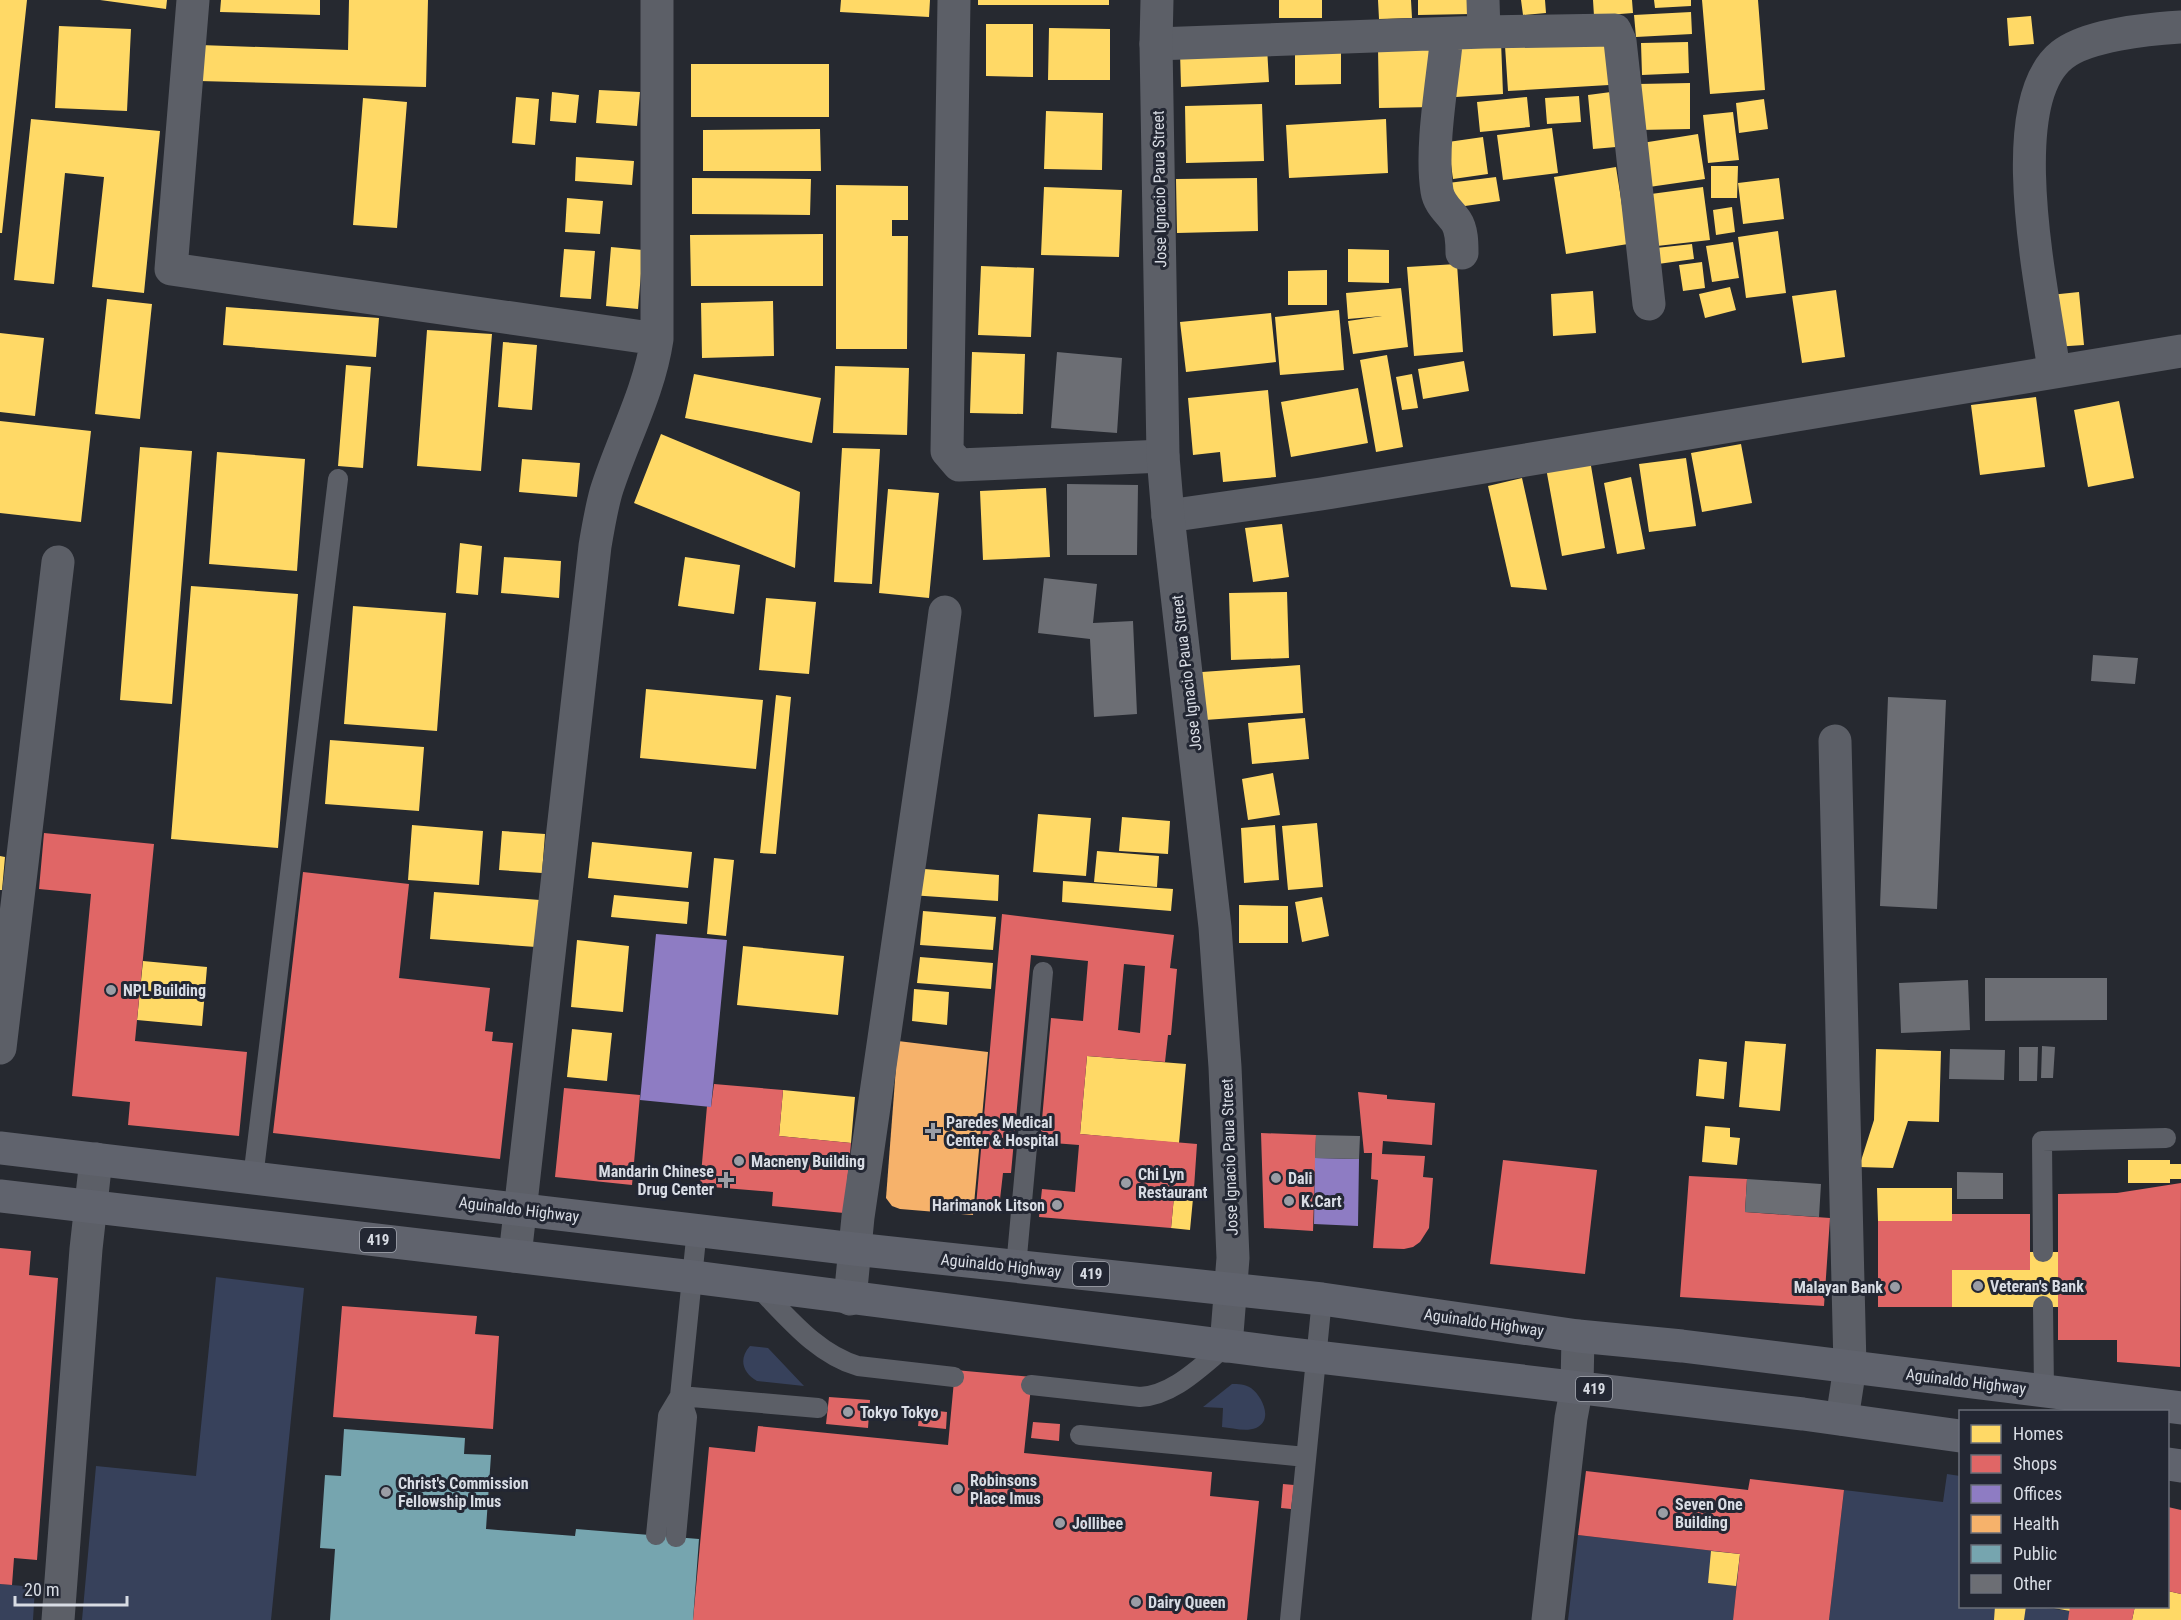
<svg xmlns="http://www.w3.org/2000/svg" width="2181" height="1620" viewBox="0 0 2181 1620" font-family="'Roboto Condensed',sans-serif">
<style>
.green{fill:#37415b}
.homes{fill:#ffd966}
.shops{fill:#e06666;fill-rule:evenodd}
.offices{fill:#8e7cc3}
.health{fill:#f6b26b}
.public{fill:#76a5af}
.building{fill:#6c6e74}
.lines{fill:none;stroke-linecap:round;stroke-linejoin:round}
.service{stroke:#5c5f67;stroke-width:20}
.minor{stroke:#5c5f67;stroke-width:33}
.tertiary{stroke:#5c5f67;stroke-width:33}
.trunk{stroke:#60636d;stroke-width:33}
.poi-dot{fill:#9a9da5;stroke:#232733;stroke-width:2}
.labels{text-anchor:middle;stroke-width:6;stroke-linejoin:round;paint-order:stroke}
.shield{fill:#232733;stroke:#a2a6af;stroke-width:1.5}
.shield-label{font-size:15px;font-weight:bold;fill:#d8dce4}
.street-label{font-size:16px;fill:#d8dce4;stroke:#232733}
.poi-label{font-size:16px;font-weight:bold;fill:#d8dce4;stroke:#232733;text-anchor:start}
</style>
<rect width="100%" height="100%" fill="#262930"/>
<!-- green -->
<path class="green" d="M216 1277 304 1288 271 1620H82L96 1466 196 1476Z
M750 1346 768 1348 804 1386 757 1381C743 1373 738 1359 750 1346Z
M1232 1384C1238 1384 1245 1384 1251 1388 1262 1396 1274 1420 1256 1428 1246 1432 1232 1428 1222 1427L1223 1408 1203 1407Z
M1947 1474 1960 1476V1606H2029L2070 1611 2068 1620H1829L1844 1490 1943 1502Z
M1578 1535 1740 1554 1733 1620H1568Z
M0 1584 35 1587 33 1620H0Z"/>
<!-- homes -->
<path class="homes" d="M0 0H27L2 233H0Z
M100 0H167L166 9Z
M221 0H320V15L220 12Z
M349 0H428L426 87 199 81 200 45 348 50Z
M841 0H930L929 17 840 12Z
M978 0H1109V5H978Z
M1279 0H1322V18H1279Z
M1378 0H1411L1412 18 1379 19Z
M1418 0H1471V14L1418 15Z
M1521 0H1545L1546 13 1523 15Z
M1593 0H1632L1633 13 1594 16Z
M1654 0H1691V6L1655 8Z
M1702 0H1758L1765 90 1710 94Z
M1691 12 1692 34 1636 37 1634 15Z
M2031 16 2034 44 2009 46 2007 18Z
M986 24H1033V77L986 76Z
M59 26 131 29 127 111 55 108Z
M1049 28 1110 29V80H1048Z
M1607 40 1609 85 1508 91 1505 46Z
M1501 41 1503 94 1456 97 1453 43Z
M1688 42 1689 73 1642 75 1641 43Z
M1267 47 1269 82 1181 87 1180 52Z
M1432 47 1433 107 1379 108 1378 48Z
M1295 48H1341V84L1295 85Z
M691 64H829V117H691Z
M1690 83V129L1639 130 1638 84Z
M599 90 640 92 637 126 596 123Z
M552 92 579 95 576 123 550 121Z
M1611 92 1616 147 1593 149 1588 95Z
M1579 96 1581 122 1547 124 1545 98Z
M516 97 539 99 535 145 512 143Z
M1527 97 1530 127 1480 132 1477 102Z
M363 98 407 102 397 228 353 225Z
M1764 99 1768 129 1739 133 1736 103Z
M1262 104 1264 161 1186 163 1185 106Z
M1046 111 1103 113 1102 170 1044 169Z
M1733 112 1739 160 1708 163 1703 115Z
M31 119 160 131 144 293 92 287 104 177 65 173 54 284 14 280Z
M1386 119 1388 173 1289 178 1286 125Z
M1552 128 1558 173 1503 180 1497 135Z
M820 129 821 171H703V130Z
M1698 134 1705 179 1649 187 1642 143Z
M1483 137 1488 174 1453 179 1448 142Z
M576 157 634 161 632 185 575 181Z
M1711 166H1738L1737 198H1711Z
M1616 167 1628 244 1566 254 1554 177Z
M1496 177 1500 201 1451 208 1448 183Z
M692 178 811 179 810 215 692 214Z
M1257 178 1258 231 1177 233 1176 179Z
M1779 178 1784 219 1743 224 1738 183Z
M836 185 908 186V220H892V236H908L907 349H836Z
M1044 187 1122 190 1119 257 1041 255Z
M1703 187 1710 240 1657 246 1651 194Z
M567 198 603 201 600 234 565 232Z
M1732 207 1735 232 1716 235 1713 210Z
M1778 231 1786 293 1746 298 1738 237Z
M823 234V286H691L690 235Z
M1733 242 1739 278 1712 282 1706 246Z
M1692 244 1694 259 1658 264 1656 248Z
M611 247 643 250 638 309 606 306Z
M564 249 595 251 591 299 560 297Z
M1348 249 1389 250V283L1348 282Z
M1702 262 1705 288 1683 291 1679 265Z
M1457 264 1463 352 1414 356 1407 267Z
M981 266 1034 268 1031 337 978 335Z
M1327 270V305H1288V271Z
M1730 287 1736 310 1705 318 1699 294Z
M1401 288 1408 347 1353 354 1348 321 1382 316 1348 319 1346 293Z
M1836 290 1845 357 1802 363 1792 296Z
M1593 291 1596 333 1553 336 1551 294Z
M2079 292 2084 345 2054 347 2050 295Z
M107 299 152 304 140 419 95 414Z
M773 301 774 356 702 358 701 303Z
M226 307 379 318 376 357 223 345Z
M1339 310 1344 370 1280 375 1275 317Z
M1271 313 1276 362 1186 372 1180 322Z
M427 330 492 334 481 471 417 466Z
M0 333 44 338 35 416 0 412Z
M503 342 537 345 532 410 498 407Z
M972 352 1025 354 1023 414 970 413Z
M1387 355 1403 447 1376 452 1360 360Z
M1464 361 1469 391 1423 399 1418 369Z
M346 365 371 367 363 468 338 466Z
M835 366 909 368 907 435 833 433Z
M694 374 821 398 812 443 685 418Z
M1412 374 1418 408 1402 410 1396 377Z
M1358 388 1368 443 1291 457 1281 402Z
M1268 390 1276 477 1223 482 1220 452 1193 455 1188 398Z
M2036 397 2045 467 1980 475 1971 405Z
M2119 401 2134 478 2088 487 2074 410Z
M0 421 91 431 81 522 0 513Z
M661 434 800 492 795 568 634 503Z
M1741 444 1752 503 1702 512 1691 453Z
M140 447 192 451 172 704 120 700Z
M842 448 880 449 872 584 834 582Z
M217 452 305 459 297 571 209 564Z
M1686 458 1696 526 1649 532 1639 464Z
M522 459 580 463 577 497 519 492Z
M1590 460 1605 548 1562 556 1546 468Z
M1631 477 1645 549 1617 554 1604 483Z
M1522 478 1547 590 1511 587 1488 486Z
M1046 488 1050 557 983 560 980 491Z
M888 489 939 493 929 598 879 593Z
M1282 524 1289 577 1253 582 1245 528Z
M460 543 482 546 478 595 456 593Z
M504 557 561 561 559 598 501 593Z
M685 557 740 565 734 614 678 606Z
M191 586 298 594 278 848 171 839Z
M1287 592 1289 658 1231 660 1229 593Z
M766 598 816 602 809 674 759 670Z
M353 606 446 613 437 731 344 724Z
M1300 665 1303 713 1205 720 1202 672Z
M646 689 763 700 756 769 640 758Z
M776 695 791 697 776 854 760 853Z
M1305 718 1309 759 1252 764 1248 723Z
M330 740 424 747 419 811 325 804Z
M1273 773 1280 815 1248 820 1242 779Z
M1038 814 1091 818 1086 876 1033 872Z
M1122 817 1170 821 1168 854 1119 851Z
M1317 823 1323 887 1288 890 1282 826Z
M412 825 483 831 479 885 408 880Z
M1275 825 1279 880 1244 883 1241 828Z
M502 831 545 834 542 873 499 870Z
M592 842 692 852 688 888 588 878Z
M1097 851 1159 856 1157 887 1094 882Z
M0 856 5 857 2 890H0Z
M714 858 734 860 726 936 707 934Z
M912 868 999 875 998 901 910 895Z
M1063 881 1173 889 1171 911 1062 902Z
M434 892 540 900 536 947 430 939Z
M614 895 689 902 687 924 611 917Z
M1322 897 1329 936 1302 942 1295 902Z
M1239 905 1288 906V943H1239Z
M923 911 996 917 993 950 920 945Z
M577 940 629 946 623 1012 571 1007Z
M743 946 844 956 838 1015 737 1005Z
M920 957 993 963 991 989 917 983Z
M143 961 207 967 202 1026 137 1020Z
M914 989 949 992 947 1025 912 1021Z
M572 1029 612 1033 607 1081 567 1077Z
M1745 1041 1786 1044 1780 1111 1739 1107Z
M1876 1049 1941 1051 1939 1122 1908 1121 1893 1168 1859 1167 1874 1120Z
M1087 1056 1186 1064 1179 1143 1080 1134Z
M1699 1059 1727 1062 1724 1099 1696 1096Z
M783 1090 855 1097 851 1143 779 1136Z
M1705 1126 1730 1128V1137L1740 1138 1737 1165 1702 1162Z
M2128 1160H2170V1164H2181V1179H2170V1183H2128Z
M1175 1186 1194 1188 1190 1230 1171 1228Z
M1877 1188H1952V1221H1878Z
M2030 1252H2058V1307H1952V1270H2030Z
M1711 1551 1740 1554 1736 1586 1708 1583Z
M2168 1591 2181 1594V1620H2132L2135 1606H2168Z
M1995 1606H2026L2024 1620H1994Z
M2043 1606H2070V1611Z"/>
<!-- shops -->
<path class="shops" d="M44 833 154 844 135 1041 247 1052 239 1136 128 1125 130 1102 72 1096 91 894 39 889Z
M303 872 409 884 399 978 490 988 485 1031 493 1032 492 1041 513 1043 500 1159 273 1133Z
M1002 914 1174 935 1170 968 1177 969 1171 1035H1168L1165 1062 1087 1056 1080 1134 1197 1144 1194 1188 1175 1186 1171 1228 1039 1217 1042 1189 1075 1192 1079 1145 1040 1142 1051 1018 1083 1021 1088 961 1031 955 1011 1173H1003L999 1208 976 1206ZM1124 964 1145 966 1140 1033 1118 1030Z
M714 1084 783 1090 779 1136 851 1143 844 1213 772 1206 773 1192 700 1186 707 1106 711 1107Z
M564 1088 640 1095 632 1185 555 1177Z
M1358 1092 1387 1095V1099L1435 1103 1432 1145 1383 1141 1382 1154 1425 1156 1423 1177 1433 1178 1429 1228 1420 1242 1413 1247 1404 1249 1373 1248 1378 1180 1371 1179 1372 1153H1364Z
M1261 1133 1316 1135 1313 1231 1264 1228Z
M1503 1160 1597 1170 1585 1274 1490 1264Z
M1689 1176 1747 1179 1745 1212 1830 1218 1824 1306 1680 1297Z
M2181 1183 2180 1367 2117 1362V1340H2058V1194L2117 1193Z
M1952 1214H2030V1270H1952V1307H1878V1221H1952Z
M0 1248 31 1251 29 1275 58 1278 37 1560 14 1558 12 1585 0 1584Z
M342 1306 477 1316 475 1334 499 1336 493 1429 333 1417Z
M955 1370 1032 1377 1024 1453 1212 1472 1210 1496 1259 1501 1247 1620H693L709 1447 755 1452 758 1426 948 1445Z
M829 1397 870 1400 868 1428 826 1424Z
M920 1409 947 1412 946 1429 918 1426Z
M1033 1422 1060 1424 1059 1441 1031 1438Z
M1586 1471 1748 1490 1750 1479 1844 1490 1829 1620H1733L1740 1554 1578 1535Z
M1283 1484 1294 1485 1291 1509 1281 1508Z
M2168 1507 2181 1510V1594L2168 1591Z
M2070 1606H2135L2132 1620H2068Z"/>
<!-- offices -->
<path class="offices" d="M656 934 727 940 711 1107 640 1100Z
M1315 1158 1359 1159 1358 1226 1314 1224Z"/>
<!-- health -->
<path class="health" d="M898 1041 988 1052 973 1215 900 1209 892 1206 886 1198Z"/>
<!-- public -->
<path class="public" d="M344 1429 465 1438 464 1454 491 1455 486 1529 575 1536 576 1529 699 1539 693 1620H330L335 1549 320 1548 325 1475 341 1476Z"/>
<!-- building -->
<path class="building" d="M1057 352 1122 358 1117 433 1051 428Z
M1067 484 1138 485 1137 555H1067Z
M1044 578 1097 584 1093 623 1133 621 1137 714 1094 717 1090 639 1038 633Z
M2093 655 2138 658 2135 684 2091 681Z
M1888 697 1946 700 1937 909 1880 906Z
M1985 978H2107V1020L1985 1021Z
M1968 980 1970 1030 1901 1033 1899 983Z
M2042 1046 2055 1047 2053 1078H2041Z
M2019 1047H2038L2037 1081H2019Z
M1950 1049 2005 1050 2004 1080 1949 1079Z
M1316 1135 1360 1136 1359 1159 1315 1158Z
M1957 1172 2003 1173V1199H1957Z
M1747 1179 1821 1184 1819 1217 1745 1212Z"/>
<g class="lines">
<!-- service -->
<path class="service" d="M253 1178 338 479
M2043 1252 2042 1141 2166 1138
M1016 1267 1043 972
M756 1285C786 1315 816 1354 858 1366L954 1377
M2043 1306 2044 1391
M1031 1385 1140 1397C1174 1395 1201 1366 1226 1346
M680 1396 818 1408
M1080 1435 1306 1457
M656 1535 668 1416 680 1396
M676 1537 687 1417 680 1396 697 1229
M1290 1620 1322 1299"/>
<!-- minor -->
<path class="minor" d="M193 0 171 269 657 339
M954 0 947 451 959 465 1163 456
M1483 0 1484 32
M1447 34C1443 80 1430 146 1437 191 1439 204 1449 211 1456 221 1462 230 1462 243 1462 253
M1156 44 1484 32 1615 30 1620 41 1649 304
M2054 371C2045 300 1999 105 2062 55 2087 35 2148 29 2181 27
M1168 516 1321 494 2181 351
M1835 741 1850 1367 1842 1419
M0 1048 58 562
M515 1256 595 546C598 528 601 510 606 492 622 441 649 393 657 339V0
M850 1299 858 1217 934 695 945 612
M58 1620 86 1249 96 1159
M1548 1620 1571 1418 1577 1386 1578 1336"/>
<!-- tertiary -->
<path class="tertiary" d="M1157 0 1156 44 1163 456 1168 516 1215 927 1225 1067 1233 1258 1226 1346"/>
<!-- trunk -->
<path class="trunk" d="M0 1148 854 1249 1322 1299 1578 1336 1682 1346 2181 1408
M0 1196 693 1277 1275 1352 1803 1414 1960 1436
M2168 1464 2181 1466"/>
</g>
<!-- markers -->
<g class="poi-dot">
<circle cx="111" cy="990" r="6"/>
<path d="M930 1122h6v6h6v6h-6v6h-6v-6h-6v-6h6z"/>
<circle cx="739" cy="1161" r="6"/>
<circle cx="1276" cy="1178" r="6"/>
<path d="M723 1171h6v6h6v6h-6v6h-6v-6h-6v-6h6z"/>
<circle cx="1126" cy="1183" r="6"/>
<circle cx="1289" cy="1201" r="6"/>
<circle cx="1057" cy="1205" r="6"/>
<circle cx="1978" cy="1286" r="6"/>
<circle cx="1895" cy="1287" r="6"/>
<circle cx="848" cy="1412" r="6"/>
<circle cx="958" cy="1489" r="6"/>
<circle cx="386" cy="1492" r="6"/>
<circle cx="1663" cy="1513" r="6"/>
<circle cx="1060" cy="1523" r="6"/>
<circle cx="1136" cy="1602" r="6"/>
</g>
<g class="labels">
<!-- shield labels -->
<g class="shield">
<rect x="360" y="1228" width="36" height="24" rx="4.5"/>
<rect x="1073" y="1262" width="36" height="24" rx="4.5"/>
<rect x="1576" y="1377" width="36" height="24" rx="4.5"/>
</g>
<g class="shield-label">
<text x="378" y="1245">419</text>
<text x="1091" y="1279">419</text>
<text x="1594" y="1394">419</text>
</g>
<!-- street labels -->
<g class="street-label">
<text transform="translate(1159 189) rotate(-91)" y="6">Jose Ignacio Paua Street</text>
<text transform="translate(1186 673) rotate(-97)" y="6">Jose Ignacio Paua Street</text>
<text transform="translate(1229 1157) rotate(-92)" y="6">Jose Ignacio Paua Street</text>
<text transform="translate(519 1209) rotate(7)" y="6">Aguinaldo Highway</text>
<text transform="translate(1001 1265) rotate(6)" y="6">Aguinaldo Highway</text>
<text transform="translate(1484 1322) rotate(8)" y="6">Aguinaldo Highway</text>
<text transform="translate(1966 1381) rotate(7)" y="6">Aguinaldo Highway</text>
</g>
<!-- poi labels -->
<g class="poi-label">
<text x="123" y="996">NPL Building</text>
<text x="946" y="1128">Paredes Medical<tspan x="946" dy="18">Center &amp; Hospital</tspan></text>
<text x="751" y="1167">Macneny Building</text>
<text x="714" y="1177" text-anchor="end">Mandarin Chinese<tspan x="714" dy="18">Drug Center</tspan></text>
<text x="1138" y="1180">Chi Lyn<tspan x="1138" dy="18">Restaurant</tspan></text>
<text x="1288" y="1184">Dali</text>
<text x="1301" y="1207">K.Cart</text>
<text x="1045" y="1211" text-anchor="end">Harimanok Litson</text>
<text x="1990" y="1292">Veteran's Bank</text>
<text x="1883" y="1293" text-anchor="end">Malayan Bank</text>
<text x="860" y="1418">Tokyo Tokyo</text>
<text x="970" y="1486">Robinsons<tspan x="970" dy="18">Place Imus</tspan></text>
<text x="398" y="1489">Christ's Commission<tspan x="398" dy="18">Fellowship Imus</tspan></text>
<text x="1675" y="1510">Seven One<tspan x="1675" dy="18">Building</tspan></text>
<text x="1072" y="1529">Jollibee</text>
<text x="1148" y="1608">Dairy Queen</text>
</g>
</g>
<!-- legend -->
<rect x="1959" y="1410" width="210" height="198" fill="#232733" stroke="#6b6f7a" stroke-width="1.5"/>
<rect x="1971" y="1425" width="30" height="18" fill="#ffd966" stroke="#6b6f7a" stroke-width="1.5"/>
<text x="2013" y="1440" font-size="18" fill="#d8dce4">Homes</text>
<rect x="1971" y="1455" width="30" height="18" fill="#e06666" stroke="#6b6f7a" stroke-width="1.5"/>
<text x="2013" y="1470" font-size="18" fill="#d8dce4">Shops</text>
<rect x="1971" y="1485" width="30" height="18" fill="#8e7cc3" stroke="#6b6f7a" stroke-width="1.5"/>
<text x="2013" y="1500" font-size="18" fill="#d8dce4">Offices</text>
<rect x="1971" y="1515" width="30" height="18" fill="#f6b26b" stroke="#6b6f7a" stroke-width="1.5"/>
<text x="2013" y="1530" font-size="18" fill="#d8dce4">Health</text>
<rect x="1971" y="1545" width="30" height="18" fill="#76a5af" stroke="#6b6f7a" stroke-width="1.5"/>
<text x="2013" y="1560" font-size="18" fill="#d8dce4">Public</text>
<rect x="1971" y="1575" width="30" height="18" fill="#6c6e74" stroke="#6b6f7a" stroke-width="1.5"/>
<text x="2013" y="1590" font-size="18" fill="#d8dce4">Other</text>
<!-- scale -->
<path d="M15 1596v9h112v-9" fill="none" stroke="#d8dce4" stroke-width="3"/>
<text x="24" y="1596" font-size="18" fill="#d8dce4" stroke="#232733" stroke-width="4.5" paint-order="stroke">20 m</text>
</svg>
